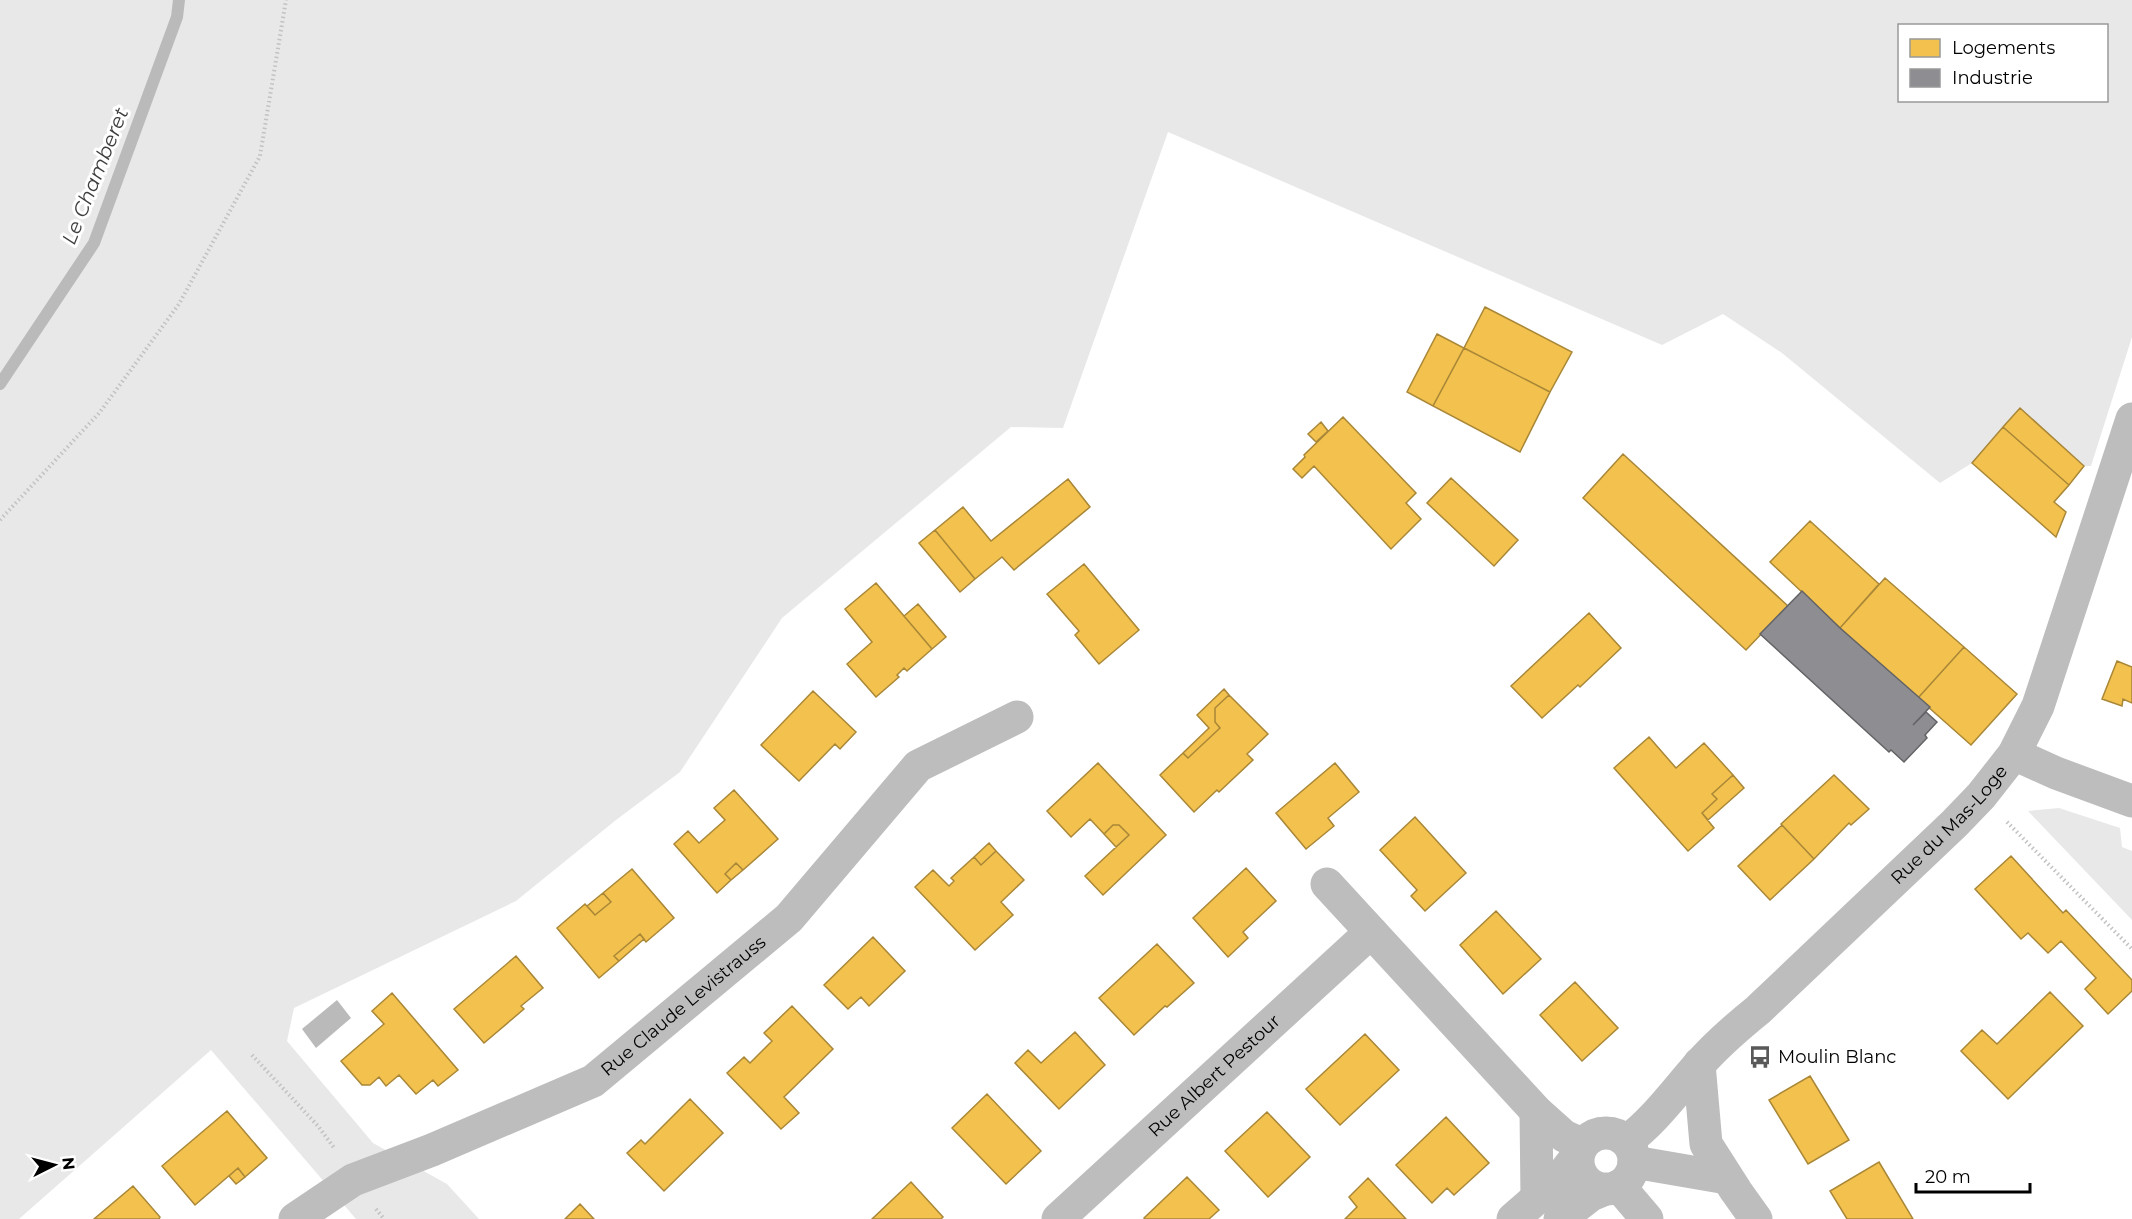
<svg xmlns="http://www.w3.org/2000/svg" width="2132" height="1219" viewBox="0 0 2132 1219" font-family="Montserrat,sans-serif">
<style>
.green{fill:#e8e8e8;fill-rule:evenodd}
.water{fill:#bababa}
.homes{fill:#f2c14e;stroke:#a98737;stroke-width:1.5}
.industry{fill:#8d8d92;stroke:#636366;stroke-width:1.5}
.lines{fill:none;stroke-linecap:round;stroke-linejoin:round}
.stream{stroke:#bababa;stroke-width:12}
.path{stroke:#c2c2c2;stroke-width:4;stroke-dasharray:1.5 3;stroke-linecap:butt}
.minor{stroke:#bdbdbd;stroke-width:33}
.major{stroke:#bdbdbd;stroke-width:33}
.labels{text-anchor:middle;stroke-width:6;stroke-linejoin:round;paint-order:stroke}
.street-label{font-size:18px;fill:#000;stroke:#fff}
.poi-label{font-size:18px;fill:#000;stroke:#fff;text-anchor:start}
.water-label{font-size:20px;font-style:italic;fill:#3d3d3d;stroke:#fff}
</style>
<rect width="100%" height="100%" fill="#fff"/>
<!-- green -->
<path class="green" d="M0 0H2132V337L2091 466H2084L2020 408 1972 463 1940 483 1782 353 1723 314 1662 345 1168 132 1063 428 1011 427 782 618 680 772 616 820 516 901 294 1008 287 1041 373 1143 447 1184 479 1219H356L211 1050 19 1219H0ZM1900 26H2106V100H1900Z
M2059 808 2120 828 2122 847 2132 851V920L2028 811Z"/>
<!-- water -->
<path class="water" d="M337 1000 351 1018 316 1048 302 1029Z"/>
<!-- homes -->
<path class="homes" d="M1485 307 1572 352 1550 392 1464 348Z
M1437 334 1464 348 1433 406 1407 392Z
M1464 348 1550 392 1520 452 1433 406Z
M2020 408 2084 466 2069 485 2003 427Z
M1343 417 1416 493 1406 503 1421 519 1391 549 1314 466 1302 478 1293 469 1305 457 1304 455Z
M1321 422 1328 431 1316 442 1308 434Z
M2003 427 2069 485 2054 502 2066 512 2056 537 1972 463Z
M1623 454 1788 606 1746 650 1583 498Z
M1451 478 1518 540 1494 566 1427 503Z
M1068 479 1090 507 1014 570 1002 557 975 579 935 530 963 507 991 541Z
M1810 521 1879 584 1840 628 1770 562Z
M935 530 975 579 960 592 919 543Z
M1084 564 1139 630 1099 664 1075 635 1079 631 1047 594Z
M1885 578 1964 647 1918 698 1840 628Z
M876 583 932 649 907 671 904 668 897 675 899 677 876 697 847 664 872 642 845 609Z
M918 604 946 637 932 649 904 616Z
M1589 613 1621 648 1580 687 1578 685 1542 718 1511 686Z
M1964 647 2017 694 1971 745 1918 698Z
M2117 661 2132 667V703L2123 699 2122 706 2102 699Z
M1224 689 1229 695 1215 708V722L1220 728 1188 758 1183 753 1209 728 1197 715Z
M813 691 856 732 840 749 835 744 799 781 761 745Z
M1229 695 1268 734 1247 754 1253 760 1219 792 1217 790 1194 812 1160 775 1183 753 1188 758 1220 728 1215 722V708Z
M1649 737 1676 768 1704 743 1733 775 1712 794 1717 799 1702 813 1714 828 1688 851 1614 768Z
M1098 763 1166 835 1103 895 1085 876 1129 835 1119 825H1113L1104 834 1090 819 1071 837 1047 811Z
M1335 763 1359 792 1328 818 1334 826 1306 849 1276 813Z
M1733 775 1744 788 1708 820 1702 813 1717 799 1712 794Z
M1834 775 1869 809 1851 825 1849 823 1814 859 1781 824Z
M734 790 778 839 743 870 736 863 725 874 731 880 717 893 674 844 688 831 699 843 725 820 714 808Z
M1415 817 1466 873 1425 911 1411 896 1417 890 1380 850Z
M1113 825H1119L1129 835 1116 847 1104 834Z
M1782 825 1814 859 1770 900 1738 866Z
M989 843 996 851 981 865 974 857Z
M996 851 1024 880 1001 902 1013 915 975 950 915 887 933 870 949 886 954 881 951 878 974 857 981 865Z
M2011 856 2063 913 2066 910 2132 980V991L2108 1014 2085 989 2096 978 2061 941 2048 953 2028 933 2021 939 1975 889Z
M736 863 743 870 731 880 725 874Z
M1246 868 1276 901 1243 932 1248 938 1228 957 1193 918Z
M632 869 674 918 646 942 640 934 614 956 619 961 599 978 557 928 585 904 595 915 611 902 603 893Z
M603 893 611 902 595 915 587 906Z
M1496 911 1541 959 1503 994 1460 945Z
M640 934 644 939 619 961 614 956Z
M873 937 905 971 869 1006 861 997 848 1009 824 985Z
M1157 944 1194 983 1167 1007 1165 1006 1134 1035 1099 998Z
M516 956 543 988 521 1006 524 1009 484 1043 454 1009Z
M1575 982 1618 1028 1582 1061 1540 1015Z
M2050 992 2083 1026 2008 1099 1961 1051 1982 1030 1997 1044Z
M392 993 458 1070 438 1086 433 1080 416 1094 399 1075 386 1086 379 1077 370 1085H362L341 1061 384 1024 372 1011Z
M792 1006 833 1049 784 1097 799 1113 781 1129 727 1073 744 1057 750 1063 772 1041 764 1033Z
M1075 1032 1105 1065 1059 1109 1015 1063 1028 1050 1041 1063Z
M1365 1034 1399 1070 1340 1125 1306 1089Z
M1810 1076 1849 1140 1808 1164 1769 1100Z
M987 1094 1041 1151 1006 1184 952 1128Z
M690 1099 723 1133 664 1191 627 1153 641 1140 645 1144Z
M227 1111 267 1158 245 1177 238 1168 195 1205 162 1166Z
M1267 1112 1310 1157 1268 1197 1225 1151Z
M1446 1117 1489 1163 1454 1195 1447 1188 1432 1203 1396 1165Z
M1879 1162 1913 1219H1847L1830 1191Z
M238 1168 245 1177 236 1184 229 1176Z
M1187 1177 1219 1210 1209 1219H1145L1144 1218Z
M1368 1178 1406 1219H1345L1357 1207 1349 1197Z
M911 1182 943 1217 941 1219H872Z
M133 1186 160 1217 159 1219H94Z
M580 1204 594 1219H565Z"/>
<!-- industry -->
<path class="industry" d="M1802 591 1840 628 1930 707 1913 725 1926 712 1937 722 1925 735 1927 738 1904 762 1891 750 1889 752 1760 634Z"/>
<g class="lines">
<!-- stream -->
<path class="stream" d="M0 384 94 243 177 17 179 0"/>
<!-- path -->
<path class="path" d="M0 520 100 412 179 304 260 156 286 0
M2007 822 2132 949
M252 1055 318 1126 335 1149
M376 1209 384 1219"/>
<!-- minor -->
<g class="minor">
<path d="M2014 754 2056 773 2132 801"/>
<path d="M1327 884 1536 1111 1564 1136 1582 1144"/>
<path d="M1699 1064 1706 1144 1736 1191 1756 1219"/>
<path d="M1536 1111 1537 1198"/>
<path d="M1634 1162 1727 1178"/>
<path d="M1619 1186 1647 1219"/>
<path id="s1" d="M295 1219 353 1180 432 1150 593 1081 789 918 918 766 1017 717"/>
<path id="s2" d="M1058 1219 1371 932"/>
</g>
<!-- major -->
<g class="major">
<circle cx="1606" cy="1161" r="28"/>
<path id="s3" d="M1627 1141C1654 1121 1674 1093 1697 1067 1715 1046 1737 1027 1758 1010L1954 824 1981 796 2014 754 2038 706 2132 419"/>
<path d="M1513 1219 1560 1178 1577 1156"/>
<path d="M1560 1219 1591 1195 1603 1190"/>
</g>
</g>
<!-- icons -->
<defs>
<g id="bus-bare" transform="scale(1.8)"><path d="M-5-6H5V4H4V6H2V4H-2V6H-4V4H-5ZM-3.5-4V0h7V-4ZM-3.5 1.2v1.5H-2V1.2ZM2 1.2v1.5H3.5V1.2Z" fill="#595959" stroke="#fff" stroke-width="2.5" paint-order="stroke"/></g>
</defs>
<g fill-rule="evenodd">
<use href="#bus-bare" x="1760" y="1057"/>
</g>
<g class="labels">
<!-- street labels -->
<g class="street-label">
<text dy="6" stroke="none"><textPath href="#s3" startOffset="452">Rue du Mas-Loge</textPath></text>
<text dy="6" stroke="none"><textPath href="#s1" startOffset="447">Rue Claude Levistrauss</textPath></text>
<text dy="6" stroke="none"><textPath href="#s2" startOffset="212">Rue Albert Pestour</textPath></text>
</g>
<!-- poi labels -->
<g class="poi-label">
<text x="1778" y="1063">Moulin Blanc</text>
</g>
<!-- water labels -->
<g class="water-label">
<text transform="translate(95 176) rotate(-68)" y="7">Le Chamberet</text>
</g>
</g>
<!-- legend -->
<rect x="1898" y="24" width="210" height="78" fill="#ffffff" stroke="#999999" stroke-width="1.5"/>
<rect x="1910" y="39" width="30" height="18" fill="#f2c14e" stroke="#999999" stroke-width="1.5"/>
<text x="1952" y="54" font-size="18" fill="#000000">Logements</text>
<rect x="1910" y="69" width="30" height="18" fill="#8d8d92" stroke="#999999" stroke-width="1.5"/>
<text x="1952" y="84" font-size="18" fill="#000000">Industrie</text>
<!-- north arrow -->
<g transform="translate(54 1165) rotate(84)" stroke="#ffffff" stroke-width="4.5" paint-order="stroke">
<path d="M0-4.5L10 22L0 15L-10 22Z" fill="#000000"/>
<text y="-9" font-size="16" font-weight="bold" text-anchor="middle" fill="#000000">N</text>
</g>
<!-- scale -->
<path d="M1916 1183v9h114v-9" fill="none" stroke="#000000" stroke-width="3"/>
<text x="1925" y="1183" font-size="18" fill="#000000" stroke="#ffffff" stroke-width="4.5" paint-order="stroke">20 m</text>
</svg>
